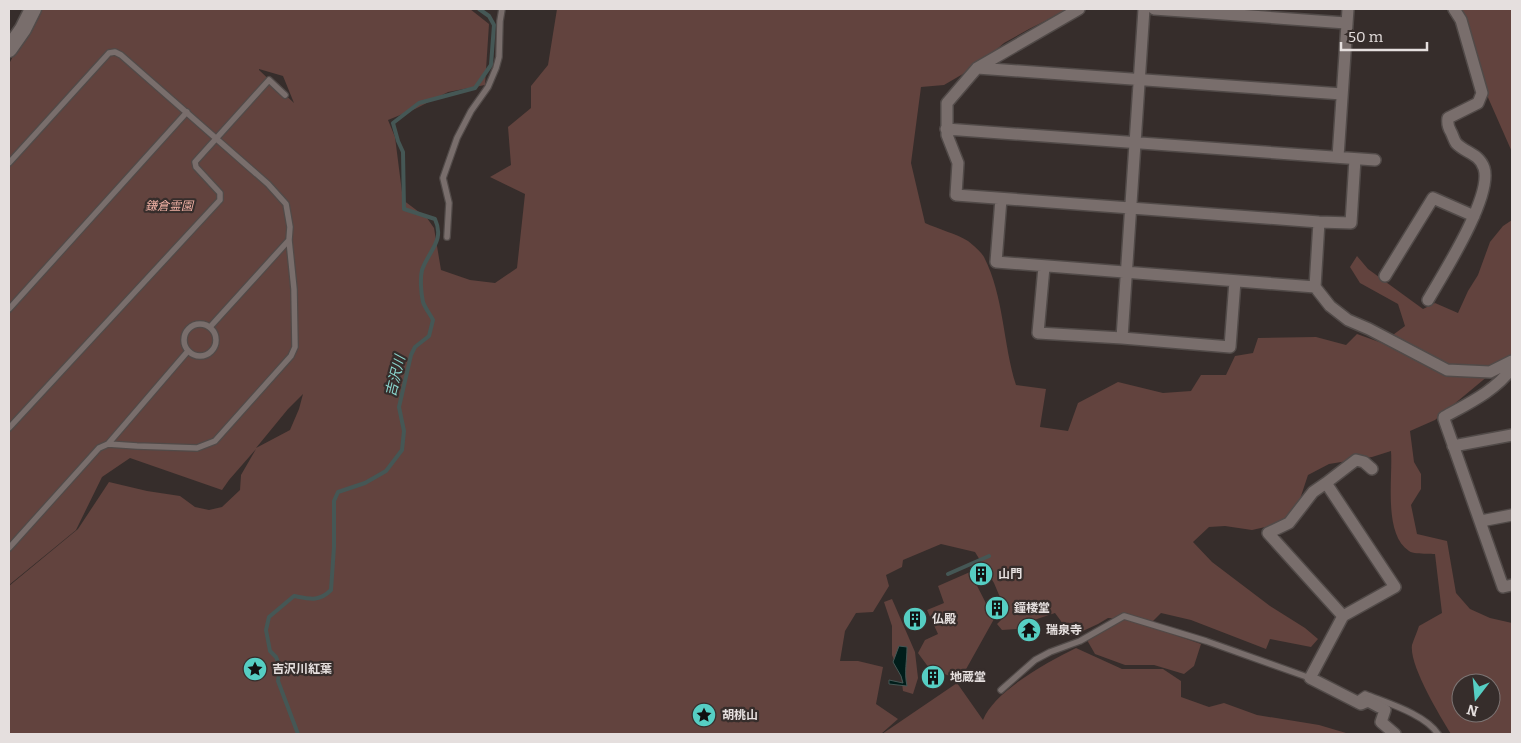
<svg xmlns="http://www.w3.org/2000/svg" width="1521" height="743" viewBox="0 0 1521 743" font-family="Bitter,'Noto Sans JP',serif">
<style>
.green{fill:#62433e;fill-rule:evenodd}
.water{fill:#001d1a;stroke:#455755}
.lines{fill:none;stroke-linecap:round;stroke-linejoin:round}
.stream{stroke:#455755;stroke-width:4}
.lane-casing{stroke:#514a48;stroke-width:8}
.street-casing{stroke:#514a48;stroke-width:14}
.secondary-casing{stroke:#514a48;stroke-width:19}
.lane{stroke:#796e6c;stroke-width:5.5}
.street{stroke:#796e6c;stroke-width:11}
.secondary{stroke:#796e6c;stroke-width:16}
.labels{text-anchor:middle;stroke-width:4.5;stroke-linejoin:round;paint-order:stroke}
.park-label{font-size:12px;font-style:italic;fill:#f1b1a5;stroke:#362d2b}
.poi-label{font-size:12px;font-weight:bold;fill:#e5dfde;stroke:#362d2b;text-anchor:start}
.water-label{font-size:14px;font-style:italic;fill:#8ad7cf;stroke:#362d2b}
</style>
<rect width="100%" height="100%" fill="#362d2b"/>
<!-- green -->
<path class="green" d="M37 9H470L489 24 485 85 448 92 415 109 388 120 395 137 403 200 427 218 434 228 441 270 470 280 495 283 517 268 525 194 490 177 511 165 508 127 531 108V86L548 65 557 9H1069L1029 29 1004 43 980 64 944 85 921 87 911 163 925 223C938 229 957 234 968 241 973 245 981 252 984 257 1004 296 1003 344 1016 385L1046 389 1040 427 1068 431 1078 403 1118 382 1163 393 1191 391 1201 375H1226L1235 356 1253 353 1258 338 1316 337 1346 345 1357 334 1382 343 1405 326 1398 304 1360 283 1350 267 1357 256 1368 269 1423 309 1435 303 1458 313 1468 291 1478 275 1490 242 1503 226 1512 220V356L1435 420 1410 431 1414 462 1421 474V489L1411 505 1417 534 1447 541 1456 593 1470 609 1490 618 1512 623V734H1451C1440 716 1409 665 1412 645 1414 639 1417 632 1419 626L1442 613 1435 554C1428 553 1415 555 1409 551 1383 534 1393 478 1391 451L1372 457 1329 464 1308 475 1296 511 1274 525 1252 530 1225 526 1209 527 1193 542 1212 562 1270 606 1305 628 1318 639 1311 647 1270 639 1266 649 1191 620 1161 613 1153 621 1131 620 1201 644 1194 666 1184 674 1154 665H1125L1095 654 1087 640 1125 619 1108 618 1098 624 1072 636 1055 613 1037 619 1017 629 1002 630 997 624 1007 614 994 583 975 552 941 544 903 560 902 567 886 575 889 586 873 612 856 613 845 631 840 661H858L883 667 876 704 898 719 881 734H9V586L78 529 109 482 147 491 180 496 195 507 209 510 222 507 240 490 241 475 256 449 229 480 222 490 130 458 102 477 76 530 9 585V64ZM259 69 283 76 294 103 259 70ZM303 394 299 409 290 430 256 448 288 409ZM1461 683H1491V713H1461Z
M1454 9H1512V152L1475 68Z
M970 572 994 619 960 680 929 668 918 653 925 640 938 634 927 610 944 603 938 586Z
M892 599 915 652 918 678 913 694 903 691 901 675 892 655V626L884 602Z
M1076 648 1122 669H1163L1181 681V697L1209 707 1224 703 1257 715 1319 725 1346 733 1347 734H882L957 683 983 720C995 690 1048 662 1076 648Z"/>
<!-- water -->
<path class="water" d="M899 646 907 647C907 661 904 672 907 686L889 684V680L903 683 901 676 893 662Z"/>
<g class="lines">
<!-- stream -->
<path class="stream" d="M948 574 989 556
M298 734 278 681 280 667 276 657 270 651 266 630 269 617 294 596C310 599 319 602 331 590L334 547V501L338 492 365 483 386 471 402 450 404 431 399 407 411 355 415 347 429 336 433 320C430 314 425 308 423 302 421 293 420 279 422 270 429 250 445 241 435 219L404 209 403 152 398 141 393 123 419 103 475 88 491 65 494 25 489 16 479 9"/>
<!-- lane casing -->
<g class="lane-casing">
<path id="lane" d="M9 163 109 53 115 52 121 55 268 184 286 204 290 227 289 240 210 327
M447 237 449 203 443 178 457 138 471 111 488 87 496 68 499 57 500 21 502 9
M9 309 187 112
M184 340a16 16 0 1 1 32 0a16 16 0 1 1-32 0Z
M9 428 220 200V193L196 167 195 162 269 80 285 95
M108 444 137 446 197 448 215 441 291 356 295 347 294 289 289 240
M9 548 99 448 108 444 188 351
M1001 690 1035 660 1050 652 1080 641 1124 616 1206 641 1310 678
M1355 701 1365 694C1387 703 1425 714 1438 734"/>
</g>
<!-- street casing -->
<g class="street-casing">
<path id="street" d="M1079 9 977 68 947 103V135L958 163 956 195 1319 222 1351 223 1355 159
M1154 9 1346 23
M977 68 1342 94
M946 129 1375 160
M1338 157 1348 9
M1001 199 996 262 1315 287
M1319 222 1315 287 1330 306 1348 320 1369 329 1447 370 1490 372 1512 361
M1044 267 1038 333 1122 338 1230 347 1235 281
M1385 276 1433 198 1474 216
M1428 300C1443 274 1493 196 1484 168 1479 153 1465 153 1456 143 1454 140 1453 136 1451 132 1448 127 1447 124 1448 118L1478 103 1482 93 1461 20 1454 9
M1122 338 1144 9
M1512 368C1495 391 1469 403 1444 417V419L1503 587 1512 585
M1453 446 1512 435
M1326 483 1395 587 1343 616 1268 533 1289 523 1313 492Z
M1326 483 1356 460 1364 462 1372 469
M1481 521 1512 515
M1343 616 1310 678 1361 704 1368 701 1385 710 1381 722 1395 734"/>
</g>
<!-- secondary casing -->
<g class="secondary-casing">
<path id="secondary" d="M9 49 23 29 33 9"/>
</g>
<!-- lane -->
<use href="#lane" class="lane"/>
<!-- street -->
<use href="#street" class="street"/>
<!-- secondary -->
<use href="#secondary" class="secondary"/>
</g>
<!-- icons -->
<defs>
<g id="building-disc" transform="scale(1.25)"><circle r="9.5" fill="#56cec3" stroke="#362d2b"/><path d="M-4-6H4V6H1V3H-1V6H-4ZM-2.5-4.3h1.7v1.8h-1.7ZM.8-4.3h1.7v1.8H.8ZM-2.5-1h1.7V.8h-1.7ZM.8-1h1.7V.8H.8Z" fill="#111"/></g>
<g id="temple-disc" transform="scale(1.25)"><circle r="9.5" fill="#56cec3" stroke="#362d2b"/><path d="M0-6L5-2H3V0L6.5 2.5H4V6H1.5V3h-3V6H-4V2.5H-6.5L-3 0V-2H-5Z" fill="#111"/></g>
<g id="sight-disc" transform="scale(1.25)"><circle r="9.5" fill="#56cec3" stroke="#362d2b"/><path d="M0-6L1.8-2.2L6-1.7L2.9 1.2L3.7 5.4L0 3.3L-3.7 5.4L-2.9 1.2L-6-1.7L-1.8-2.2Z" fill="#111"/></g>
</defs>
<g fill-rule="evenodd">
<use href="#building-disc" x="981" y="574"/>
<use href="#building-disc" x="997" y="608"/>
<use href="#building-disc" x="915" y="619"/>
<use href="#temple-disc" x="1029" y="630"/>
<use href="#sight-disc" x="255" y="669"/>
<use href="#building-disc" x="933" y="677"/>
<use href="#sight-disc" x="704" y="715"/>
</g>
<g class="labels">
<!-- park labels -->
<g class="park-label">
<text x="169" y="210">鎌倉霊園</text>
</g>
<!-- poi labels -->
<g class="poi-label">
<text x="998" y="578">山門</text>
<text x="1014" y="612">鐘楼堂</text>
<text x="932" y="623">仏殿</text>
<text x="1046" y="634">瑞泉寺</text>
<text x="272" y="673">吉沢川紅葉</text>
<text x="950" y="681">地蔵堂</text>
<text x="722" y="719">胡桃山</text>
</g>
<!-- water labels -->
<g class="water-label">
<text transform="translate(395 376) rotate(-76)" y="5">吉沢川</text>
</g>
</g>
<!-- border -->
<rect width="1521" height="743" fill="none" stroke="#e5dfde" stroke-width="20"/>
<!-- north arrow -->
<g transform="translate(1476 698) rotate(196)"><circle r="24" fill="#362d2b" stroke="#7c7473"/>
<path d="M0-4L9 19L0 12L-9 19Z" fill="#56cec3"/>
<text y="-8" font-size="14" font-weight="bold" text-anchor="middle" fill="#e5dfde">N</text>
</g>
<!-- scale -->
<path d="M1341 42v8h86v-8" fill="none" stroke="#e5dfde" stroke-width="2.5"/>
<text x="1348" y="42" font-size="15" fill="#e5dfde" stroke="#362d2b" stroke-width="4" paint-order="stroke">50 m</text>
</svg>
